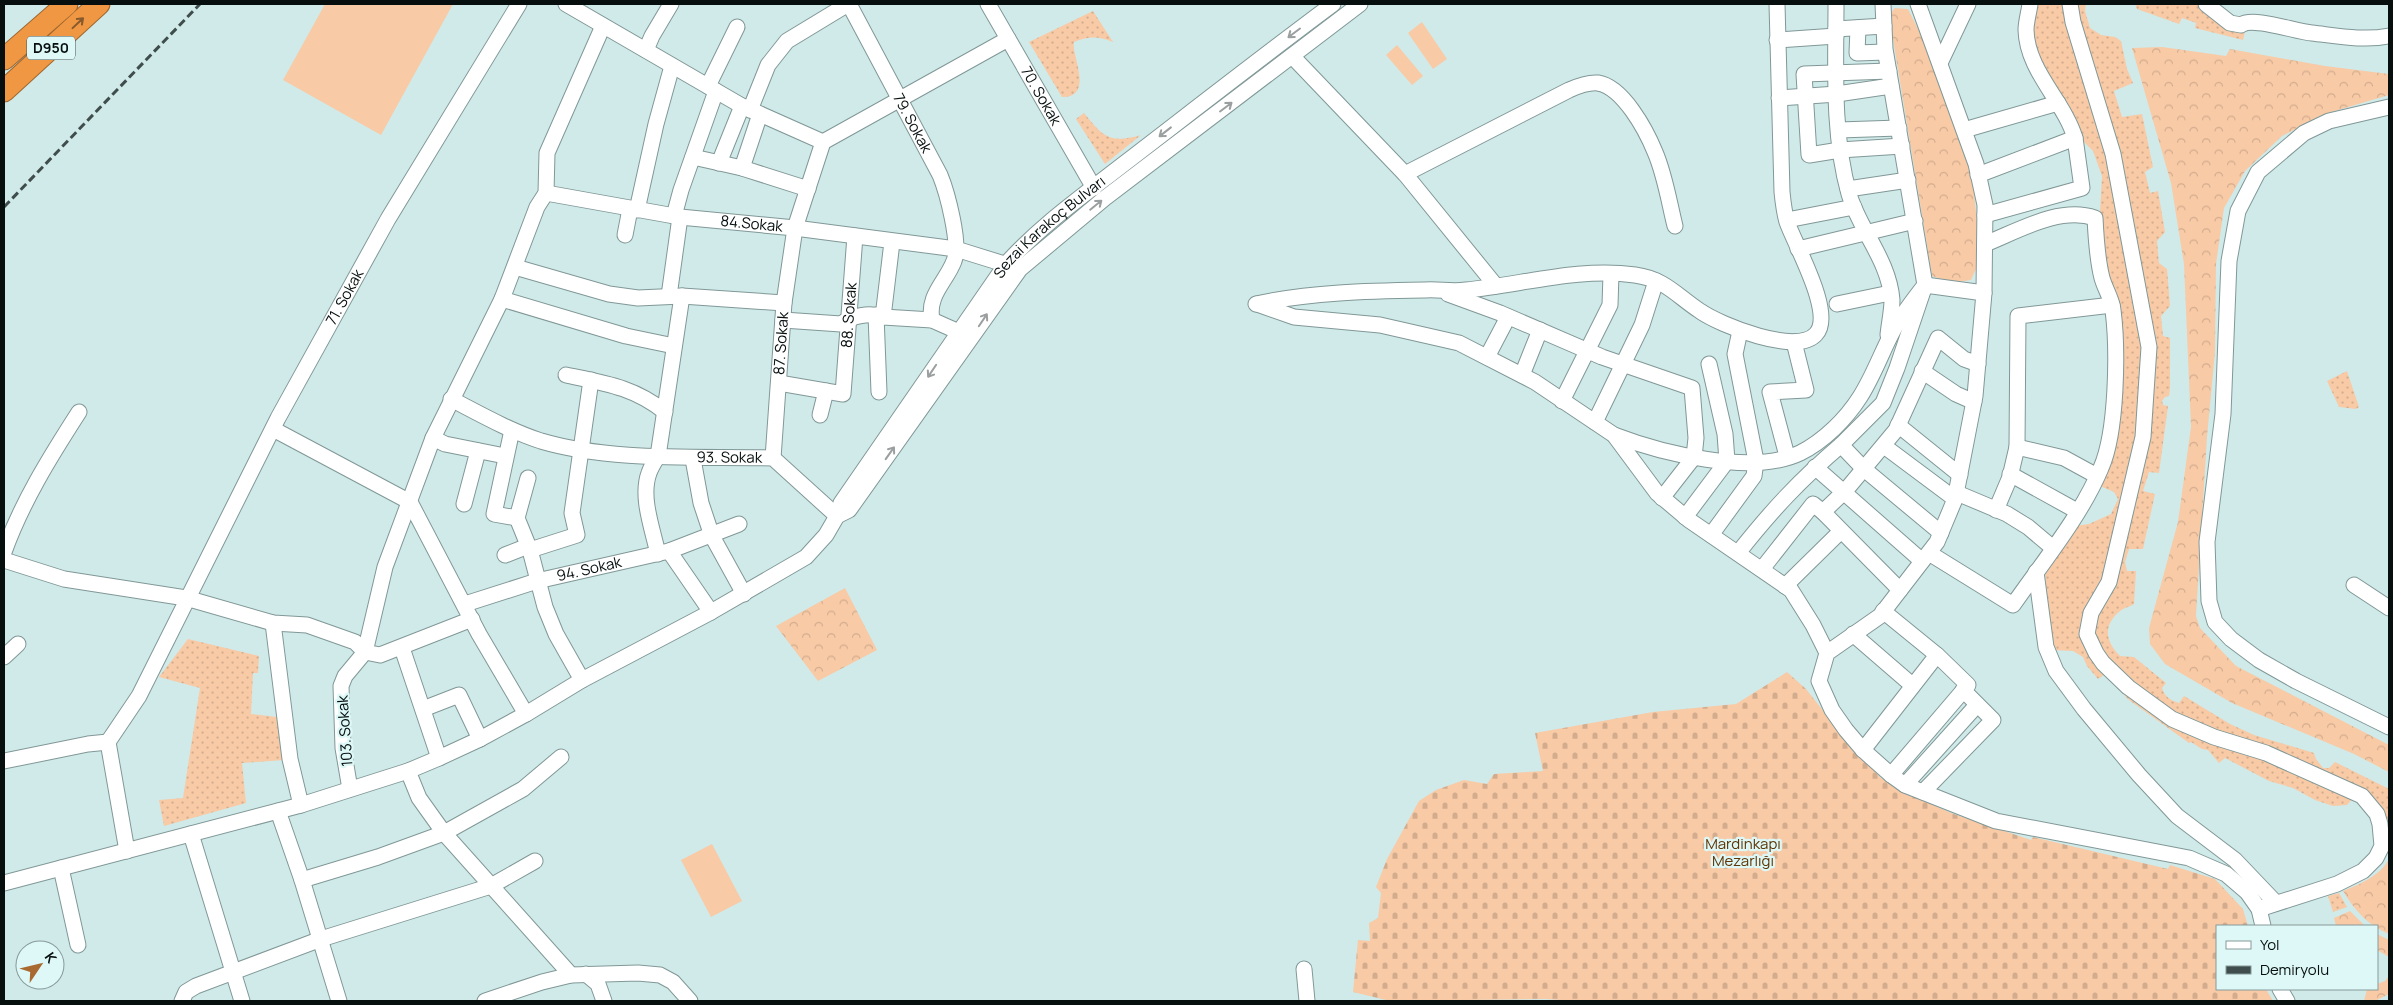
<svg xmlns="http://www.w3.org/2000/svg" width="2393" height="1005" viewBox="0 0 2393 1005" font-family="Manrope,sans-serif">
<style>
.grass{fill:url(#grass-dots)}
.forest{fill:url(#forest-crowns)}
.cemetery{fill:url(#cemetery-stones)}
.pitch{fill:#f8caa6}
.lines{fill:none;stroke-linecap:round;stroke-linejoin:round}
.minor-casing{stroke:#809897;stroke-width:17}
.highway-casing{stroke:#9e6730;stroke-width:23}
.minor{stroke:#fff;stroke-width:15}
.highway{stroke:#f09743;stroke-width:21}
.rail{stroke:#3f4d4c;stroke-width:3;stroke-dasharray:8 4;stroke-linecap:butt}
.oneway{stroke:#87592b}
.oneway2{stroke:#9b9f9f}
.labels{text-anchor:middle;stroke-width:4.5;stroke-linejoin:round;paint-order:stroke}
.shield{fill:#ddf8f7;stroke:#465454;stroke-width:1}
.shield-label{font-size:14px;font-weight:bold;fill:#060e0e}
.street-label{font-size:15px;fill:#060e0e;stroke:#ddf8f7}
.park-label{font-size:15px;fill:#603403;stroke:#ddf8f7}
</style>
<defs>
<pattern id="grass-dots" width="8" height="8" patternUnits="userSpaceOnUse" patternTransform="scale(1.25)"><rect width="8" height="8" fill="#f8caa6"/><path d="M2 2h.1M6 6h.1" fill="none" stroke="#d3ac8e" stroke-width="1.8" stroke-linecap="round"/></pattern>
<pattern id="forest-crowns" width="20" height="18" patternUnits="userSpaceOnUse" patternTransform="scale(1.25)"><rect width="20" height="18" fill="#f8caa6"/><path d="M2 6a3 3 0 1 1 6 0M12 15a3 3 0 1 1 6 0" fill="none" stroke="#d3ac8e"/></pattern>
<pattern id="cemetery-stones" width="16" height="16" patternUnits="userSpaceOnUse" patternTransform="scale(1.25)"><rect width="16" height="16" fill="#f8caa6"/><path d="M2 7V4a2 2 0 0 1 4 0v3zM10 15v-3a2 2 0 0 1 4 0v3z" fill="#d3ac8e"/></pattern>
</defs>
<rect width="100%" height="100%" fill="#d0eae9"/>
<!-- grass -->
<path class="grass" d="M2033 4H2086L2085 11 2090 28 2101 35 2115 37 2121 41 2127 69 2133 83 2114 91 2122 117 2142 114 2153 167 2145 172 2150 193 2158 191 2165 232 2157 241 2159 263 2167 269 2170 306 2161 316 2163 336 2170 338V388L2169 396 2165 397 2162 401 2163 405 2168 406 2159 473 2149 472 2143 491 2155 494 2143 549H2129L2125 562 2127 571H2136L2134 604C2129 607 2124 608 2120 611 2102 626 2106 642 2120 656L2134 657 2166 683 2162 688C2164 696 2171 701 2179 703L2184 696 2230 724 2254 735 2314 753 2316 759 2323 768H2329L2335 762 2389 789V842L2385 825 2354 797 2347 805 2333 806 2315 800 2293 788 2269 781 2225 758 2219 763 2208 750 2202 749 2191 742 2189 743 2129 700 2104 675 2098 679 2087 666 2083 657 2073 651 2052 650 2045 575 2075 526 2089 524 2111 514 2118 499 2114 492 2100 486 2112 462 2117 427 2100 212 2102 176 2093 151 2077 135 2033 47Z
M2135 4H2207L2246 27 2243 40 2195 28 2196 23 2182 18 2179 24 2137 9Z
M1093 11 1113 42C1099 36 1088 36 1074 42 1071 55 1095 97 1062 97L1029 42Z
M1084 113C1103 137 1110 144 1141 135L1105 164 1076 119Z
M2347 371 2359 407 2356 409 2339 407 2327 381Z
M188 639 259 656 258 673H253L251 714 277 717 284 760 242 763 246 803 164 826 159 800 183 798 200 688 159 677Z
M2339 893 2347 907 2333 912 2328 896Z"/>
<!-- forest -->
<path class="forest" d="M1895 8 1908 9 1927 47 1972 171 1978 233 1977 267 1971 280C1958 283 1945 281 1932 276L1889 15Z
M2162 47 2226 56 2230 49 2325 66 2389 74V95L2328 113 2282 136 2245 171 2224 208 2216 264 2215 352 2207 437 2196 616 2200 628 2236 666 2389 745V772L2354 754 2232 703 2165 664 2150 644 2149 628 2178 522 2191 427 2184 264 2171 183 2132 48Z
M845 588 877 650 818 681 776 626Z
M2389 859V934C2368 925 2355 911 2343 891 2360 884 2380 876 2389 859Z
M2350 911 2365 926H2336L2334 918Z
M2377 934 2389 940V957L2377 950Z
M2389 976V994L2375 1001H2364L2367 989H2377V984L2385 981Z"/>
<!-- cemetery -->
<path class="cemetery" d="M1787 672 1806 689 1855 751 1881 778 1898 789 1951 813 2031 840 2033 837 2168 869 2170 865 2215 879 2243 909 2248 926H2217V989H2266L2273 1001H1575L1545 999 1390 1001 1353 992 1358 940 1370 941 1369 923 1378 918 1381 893 1376 887 1387 859 1419 801 1436 790 1464 780 1487 784 1494 774 1543 771 1535 733 1653 712 1736 704Z"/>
<!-- pitch -->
<path class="pitch" d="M325 4H453L381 135 283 80Z
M1422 22 1447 59 1433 69 1408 33Z
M1397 45 1423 76 1412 85 1386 55Z
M712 844 742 901 711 917 681 860Z"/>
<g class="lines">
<!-- minor casing -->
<g class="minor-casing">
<g id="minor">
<path d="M566 4 742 106 823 142"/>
<path id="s1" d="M849 4 940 175C947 192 961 244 954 261 946 282 927 295 932 320"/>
<path id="s2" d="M988 4 1094 188"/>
<path d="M1836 4C1836 66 1832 134 1849 194 1860 231 1889 260 1892 300 1892 311 1889 324 1888 335"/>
<path d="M1918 4 1976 164 1985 205 1984 293 1975 396 1955 499 1937 542 1880 616 1827 653 1819 681 1832 710 1846 730 1863 750 1891 775 1905 785 1996 821 2189 858 2226 874 2247 892 2259 909 2263 926"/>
<path d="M2070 4 2073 22 2113 154 2149 347 2143 437 2109 582 2091 613 2087 634 2096 653 2103 663 2128 687 2172 719 2214 737 2266 753 2362 796 2377 814 2380 824 2382 846 2376 858 2363 871 2337 884 2259 909"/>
<path d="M2206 4 2230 23 2241 25C2253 16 2296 32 2312 33 2338 36 2364 41 2389 36"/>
<path d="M1858 28 1857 53 1885 52"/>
<path d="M1836 29 1884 26"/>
<path d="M1777 40 1836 36"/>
<path d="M646 50 652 36 671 4"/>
<path d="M1292 56 1405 174 1496 286"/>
<path d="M1940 63 1968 4"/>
<path d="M1889 71 1804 74 1809 155 1840 150 1902 146"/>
<path d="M708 86 737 27"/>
<path d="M1779 98 1837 94 1891 86"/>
<path d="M2389 107 2329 121 2304 133 2258 172 2238 211 2229 261 2223 414 2207 542 2209 601 2215 622 2231 639 2259 660 2296 681 2389 727"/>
<path d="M750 110 768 65 787 41 848 4"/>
<path d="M1839 130 1899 128"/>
<path d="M1964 130 2058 103"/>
<path d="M693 157 742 168 808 189"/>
<path d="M719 163 742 106"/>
<path d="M742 168 760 114"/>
<path d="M1405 174 1569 90C1578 86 1588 82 1598 83 1623 87 1646 130 1655 152 1665 175 1669 202 1675 226"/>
<path d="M1978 175 2075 138C2064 101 2027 71 2026 30 2026 22 2029 12 2030 4"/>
<path d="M1848 189 1908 180"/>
<path id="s3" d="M546 193 680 217 795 228 956 249 1014 267"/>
<path d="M637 210 656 124 672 66"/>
<path d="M1985 215 2082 188 2075 138"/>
<path d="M674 216 681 190 716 91"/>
<path d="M1787 220 1854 207"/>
<path d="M625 235 630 209"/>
<path d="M1798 249 1915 221"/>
<path d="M515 267 609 294 638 298 682 296 784 303"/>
<path d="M1448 294 1500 313 1602 357 1692 388 1696 438 1694 457 1662 498"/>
<path d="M669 296 680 217"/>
<path d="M502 299 626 336 674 346"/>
<path d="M1256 304C1310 292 1369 291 1425 290 1438 289 1452 292 1466 290 1521 285 1579 267 1635 275 1665 279 1677 296 1700 311 1720 325 1797 356 1816 334 1835 314 1795 245 1787 222 1784 212 1783 202 1782 192L1777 4"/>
<path d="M1257 304 1294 317 1380 325 1459 343 1535 382 1614 435 1657 493 1689 520 1791 590 1813 625 1827 653"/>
<path d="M1837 304 1890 293"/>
<path d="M876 315 879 392"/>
<path d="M883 317 892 242"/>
<path d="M783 320 841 324C852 316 869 312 883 317L932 320 959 332"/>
<path d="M1487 357 1508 317"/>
<path d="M1922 371 1956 394 1974 402"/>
<path d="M566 375C604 383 634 387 665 412"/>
<path d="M1522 375 1540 330"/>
<path id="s4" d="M779 383 843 394 855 236"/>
<path id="s5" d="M451 399C480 414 510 431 541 441 612 462 699 456 773 458L837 516"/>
<path d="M1562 401 1610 305 1611 274"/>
<path d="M820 415 826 391"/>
<path d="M1595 422 1642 325 1656 281"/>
<path d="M1898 425 1960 475"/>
<path d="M273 429 410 502 479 634 526 714"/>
<path d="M512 430 494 514 517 518"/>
<path d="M1614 435C1661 453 1752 476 1800 453 1824 441 1846 419 1860 397 1874 375 1882 351 1894 329 1903 313 1914 299 1925 285L1885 49 1883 4"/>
<path d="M433 438 445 444 505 456"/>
<path d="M1841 445 1883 403 1897 368 1925 285 1984 293"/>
<path d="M1884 446 1955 499"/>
<path d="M2017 447 2018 316 2112 305"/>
<path d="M1787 456 1770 392 1806 390 1794 342"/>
<path id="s6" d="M773 458 784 303 795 228 823 142 1008 39"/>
<path d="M693 459 701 503 712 536 744 594"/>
<path d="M1815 467 1922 561"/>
<path d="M2010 474 2077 511"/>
<path d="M528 478 517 518 530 550 545 607 556 634 582 680"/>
<path d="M1957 493 2007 514 2028 527 2053 548"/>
<path d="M464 504 478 451"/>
<path d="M1996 510 2010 477 2017 447 2064 458 2097 476"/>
<path id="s7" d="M837 516 841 503 1006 264C1041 225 1084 195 1125 163 1194 110 1263 56 1333 4"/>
<path d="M1685 517 1727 461 1725 434 1709 364"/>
<path d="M1711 535 1754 476 1756 461 1735 354 1740 331"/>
<path d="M530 550 577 535 572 513 591 380"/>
<path d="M669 551 711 612"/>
<path d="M4 552C22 502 50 457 79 412"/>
<path d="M1738 553C1772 510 1800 480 1841 445L1864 469 1941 533"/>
<path d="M1929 553 2013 605C2043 562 2081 516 2101 468 2117 432 2118 350 2113 310 2112 299 2105 289 2102 278 2097 259 2096 238 2095 218 2059 206 2018 231 1985 244"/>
<path d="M658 554C653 530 640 497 649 473 651 467 655 461 658 456L682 296"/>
<path d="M505 555 528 546"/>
<path d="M4 560 64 579 186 598 273 623 307 625 355 642 365 652 380 655 472 619"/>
<path d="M1762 569 1813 504 1823 512"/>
<path d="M2036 572 2046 647 2056 671 2084 709 2139 775 2177 816 2235 860 2276 903"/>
<path d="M2354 585 2389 608"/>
<path d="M1785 586 1841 531"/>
<path d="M1900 590 1823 512 1846 490 1896 430 1938 338 1964 359 1978 364"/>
<path id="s8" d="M465 604 537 581 669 551 739 524"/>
<path d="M273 623 290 759 301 805"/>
<path d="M1853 634 1912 685"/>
<path d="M402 648 439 758"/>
<path d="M4 657 18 644"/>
<path d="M423 709 459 695 480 739"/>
<path d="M1863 750 1937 655 1883 611"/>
<path d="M4 761 88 744 108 742"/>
<path d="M408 771 419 798 444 833 571 975"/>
<path d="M1891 775 1968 685 1937 655"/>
<path d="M1905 785 1977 705"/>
<path d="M350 789 343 748 341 686 345 676 365 652 385 567 433 438 502 299 537 207 546 193 547 153 603 26"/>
<path d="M1923 792 1993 720 1963 690"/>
<path d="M278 811 302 880 339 1001"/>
<path d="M191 834 242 1001"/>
<path id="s9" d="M127 851 108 742 139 696 278 418 388 219 519 4"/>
<path d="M61 868 78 945"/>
<path d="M302 880 378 857 444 833 523 789 561 757"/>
<path d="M4 883 301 805 408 771 439 758 480 739 526 714 582 680 711 612 806 557 826 535 837 516 849 510 1020 269 1105 198 1360 4"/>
<path d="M1304 969 1307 1001"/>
<path d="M586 974 598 984 604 1001"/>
<path d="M2280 989 2287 1001"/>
<path d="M182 1001 186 992 196 986 321 939 491 886 535 861"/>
<path d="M485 1001 542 982 571 975 638 973 660 975 673 982 690 1001"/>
</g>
</g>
<!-- highway casing -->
<g class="highway-casing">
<path id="highway" d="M4 59 67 4
M4 91 99 4"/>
</g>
<!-- minor -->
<use href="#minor" class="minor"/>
<!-- highway -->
<use href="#highway" class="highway"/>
<!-- rail -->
<path class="rail" d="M4 207 200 4"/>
</g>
<!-- one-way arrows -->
<defs><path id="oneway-shaft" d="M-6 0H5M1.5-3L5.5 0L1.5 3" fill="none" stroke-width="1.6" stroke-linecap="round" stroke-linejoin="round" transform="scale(1.25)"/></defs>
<use class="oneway" href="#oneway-shaft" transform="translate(78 23) rotate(-43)"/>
<g class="oneway2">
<use href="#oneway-shaft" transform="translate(1294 33) rotate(143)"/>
<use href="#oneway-shaft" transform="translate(1226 107) rotate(-37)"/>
<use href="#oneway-shaft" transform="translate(1165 132) rotate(142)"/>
<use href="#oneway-shaft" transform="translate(1096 205) rotate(-39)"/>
<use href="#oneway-shaft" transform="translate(983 320) rotate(-56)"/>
<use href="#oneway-shaft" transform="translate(932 371) rotate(124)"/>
<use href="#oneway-shaft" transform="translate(890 453) rotate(-55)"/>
</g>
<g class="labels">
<!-- shield labels -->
<rect class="shield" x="27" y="36.5" width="48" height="23" rx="4"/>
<g class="shield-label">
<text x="51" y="53">D950</text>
</g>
<!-- street labels -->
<g class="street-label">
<text dy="5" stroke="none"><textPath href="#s2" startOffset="106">70. Sokak</textPath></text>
<text dy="5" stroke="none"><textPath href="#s1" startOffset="135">79. Sokak</textPath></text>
<text dy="5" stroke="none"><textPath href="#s3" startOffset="208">84.Sokak</textPath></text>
<text dy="5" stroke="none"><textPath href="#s7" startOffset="361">Sezai Karakoç Bulvarı</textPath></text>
<text dy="5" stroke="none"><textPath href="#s9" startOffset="615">71. Sokak</textPath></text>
<text dy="5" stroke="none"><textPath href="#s4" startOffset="144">88. Sokak</textPath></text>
<text dy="5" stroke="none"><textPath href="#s6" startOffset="115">87. Sokak</textPath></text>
<text dy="5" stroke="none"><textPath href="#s5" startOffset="289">93. Sokak</textPath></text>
<text dy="5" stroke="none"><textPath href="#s8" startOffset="129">94. Sokak</textPath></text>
<text transform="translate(345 731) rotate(-94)" y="5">103. Sokak</text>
</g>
<!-- park labels -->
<g class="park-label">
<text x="1743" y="849">Mardinkapı<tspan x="1743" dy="17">Mezarlığı</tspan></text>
</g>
</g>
<!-- border -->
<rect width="2393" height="1005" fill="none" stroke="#060e0e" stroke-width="10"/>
<!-- legend -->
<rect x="2216" y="925" width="162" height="65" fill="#ddf8f7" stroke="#879a9a"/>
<rect x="2226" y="941" width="25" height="8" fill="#ffffff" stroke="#879a9a"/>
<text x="2260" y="950" font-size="15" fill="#060e0e">Yol</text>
<rect x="2226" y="966" width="25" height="8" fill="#3f4d4c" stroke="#879a9a"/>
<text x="2260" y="975" font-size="15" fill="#060e0e">Demiryolu</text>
<!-- north arrow -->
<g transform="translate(40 965) rotate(55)"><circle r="24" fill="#ddf8f7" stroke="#879a9a"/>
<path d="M0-4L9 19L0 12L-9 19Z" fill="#a96a31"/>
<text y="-8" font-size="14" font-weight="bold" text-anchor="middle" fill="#060e0e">K</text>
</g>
</svg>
